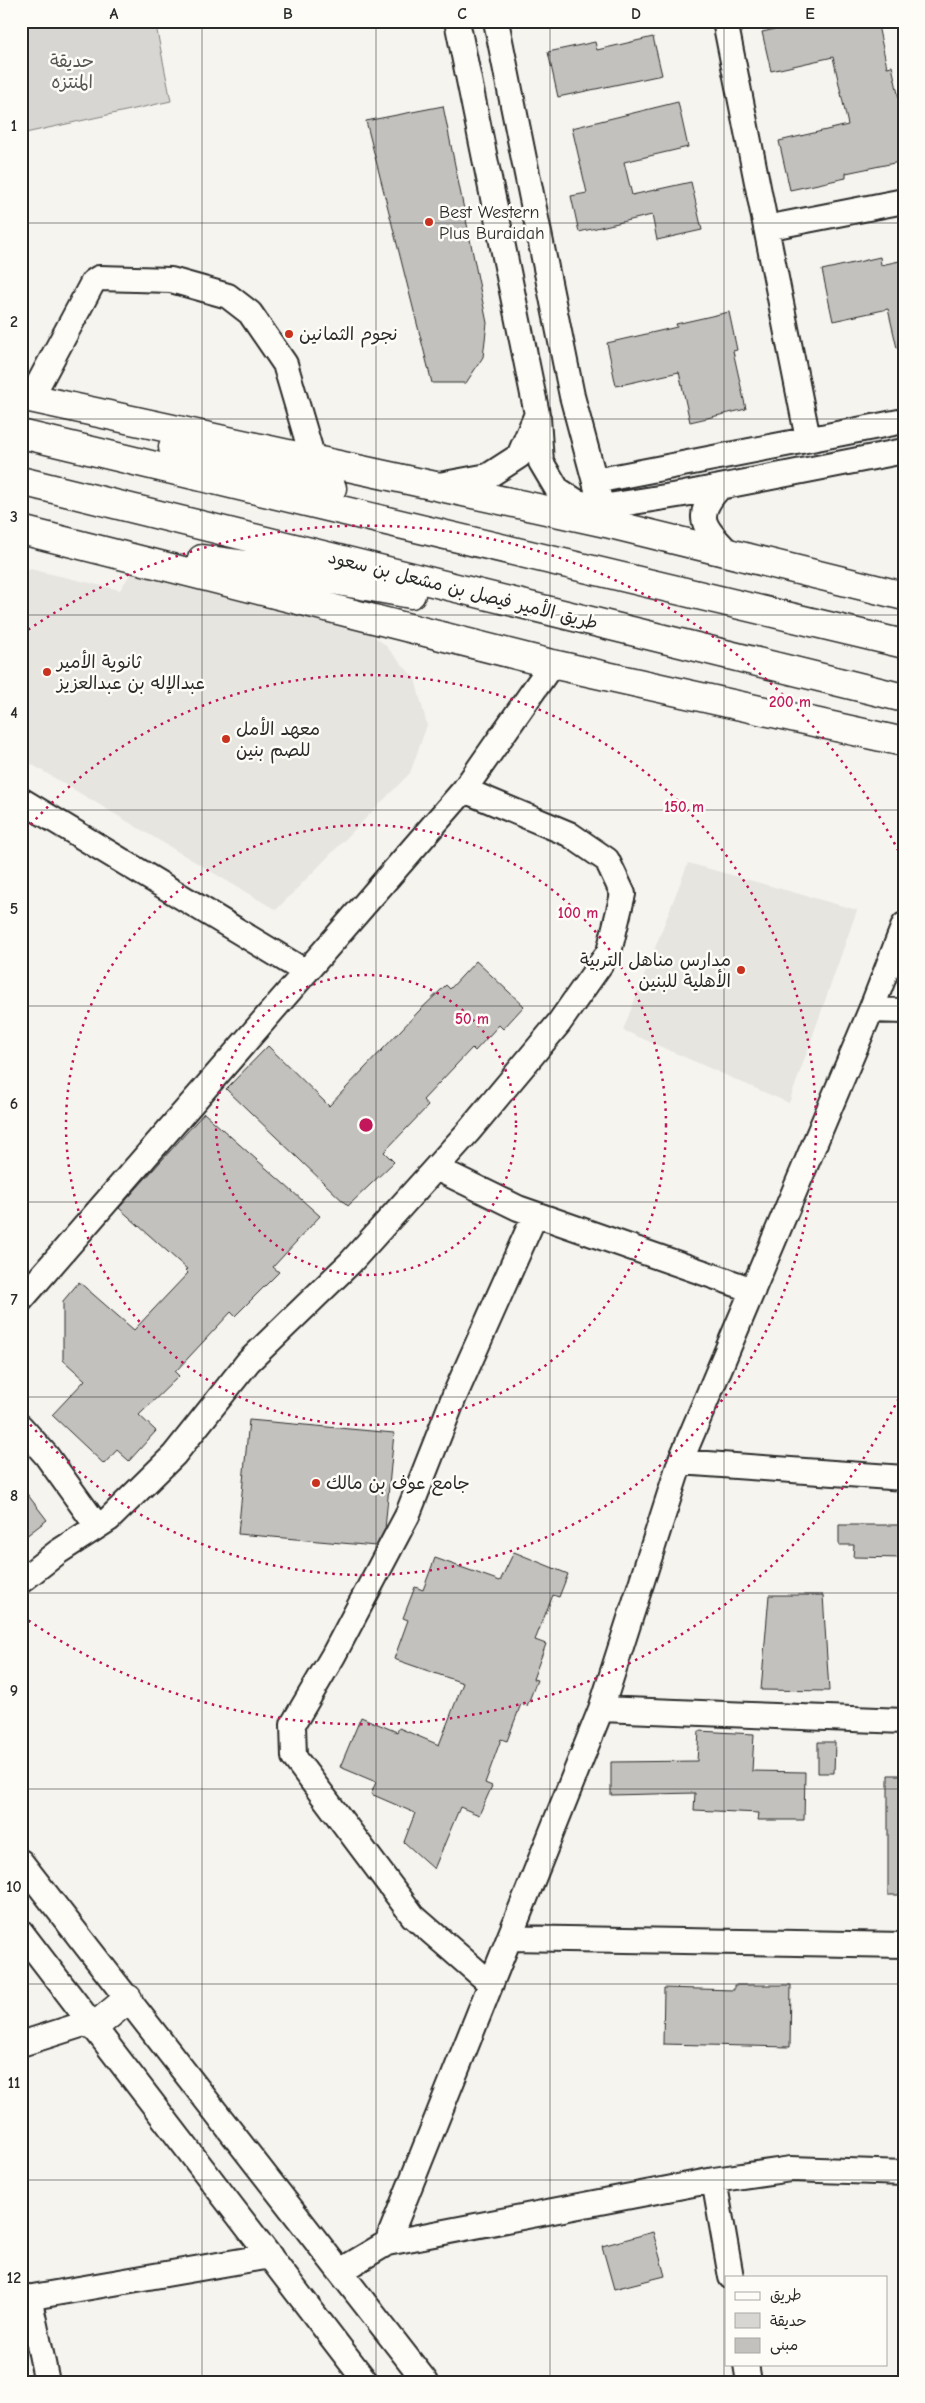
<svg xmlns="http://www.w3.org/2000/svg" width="925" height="2403" viewBox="0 0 925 2403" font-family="'Comic Neue','Playpen Sans Arabic',sans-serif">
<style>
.built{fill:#e6e5e0}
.green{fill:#d7d6d2;stroke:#81807e}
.building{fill:#c2c1be;stroke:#2b2b2b}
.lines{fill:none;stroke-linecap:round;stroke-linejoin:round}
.minor-casing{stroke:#2b2b2b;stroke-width:28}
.major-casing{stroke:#2b2b2b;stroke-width:31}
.minor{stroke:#fdfcf7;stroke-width:24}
.major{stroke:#fdfcf7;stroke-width:28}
.grid{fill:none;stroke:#2b2b2b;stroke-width:1;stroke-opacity:0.55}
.ring{fill:none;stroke:#c2185b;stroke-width:2.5;stroke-dasharray:2.5 5}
.poi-dot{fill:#c8321e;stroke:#fdfcf7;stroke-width:2}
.labels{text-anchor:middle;stroke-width:5;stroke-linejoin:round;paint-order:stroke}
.park-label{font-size:18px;fill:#565655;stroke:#fdfcf7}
.poi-label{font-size:18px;fill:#2b2b2b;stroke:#fdfcf7;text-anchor:start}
.street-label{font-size:18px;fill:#2b2b2b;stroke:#fdfcf7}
.centre{fill:#c2185b;stroke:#fdfcf7;stroke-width:2.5}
.ring-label{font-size:15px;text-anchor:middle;font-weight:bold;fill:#c2185b;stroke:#fdfcf7;stroke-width:5;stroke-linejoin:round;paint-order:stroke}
.neatline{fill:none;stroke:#2b2b2b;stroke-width:2}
.grid-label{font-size:16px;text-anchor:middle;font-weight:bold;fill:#2b2b2b}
</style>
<rect width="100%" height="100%" fill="#f5f4ef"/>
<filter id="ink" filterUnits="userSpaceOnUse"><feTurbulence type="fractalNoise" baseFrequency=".02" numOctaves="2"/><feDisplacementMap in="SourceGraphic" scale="10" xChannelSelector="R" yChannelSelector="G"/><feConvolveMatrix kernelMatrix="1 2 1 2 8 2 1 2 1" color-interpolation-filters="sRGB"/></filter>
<g filter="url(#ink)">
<!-- built -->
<path class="built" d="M21 567 120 590 133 570 356 621 385 645 415 679 427 725 410 773 276 910 21 758Z
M688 863 857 910 789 1103 623 1030Z"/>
<!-- green -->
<path class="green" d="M21 21H155L171 101 21 134Z"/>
<!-- building -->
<path class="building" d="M811 21H816L817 25 833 21H877L887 67 892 66 904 122V161L846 173V178L790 190 779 141 848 125 833 57 771 71 762 32Z
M653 37 662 75 558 97 548 52 595 42 597 50Z
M678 102 688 147 624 162 632 195 691 182 702 230 657 240 652 215 579 232 571 196 587 193 572 128Z
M443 106 487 323 483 357 466 383H432L366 121Z
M880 257 881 265 904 260V347L897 348 888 309 833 321 822 270Z
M729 312 737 350 733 351 746 409 690 422 679 372 616 386 607 343 677 327 676 324Z
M476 961 524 1006 503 1029 499 1025 475 1051 472 1048 423 1100 428 1106 384 1152 394 1162 348 1206 226 1089 268 1046 329 1106 418 1012 446 985 450 989Z
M204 1113 320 1216 273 1267 279 1272 235 1316 231 1312 175 1372 179 1376 139 1415 156 1431 129 1461 117 1450 104 1464 52 1415 85 1380 63 1360V1301L79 1282 134 1330 188 1273 185 1270 187 1269 119 1208Z
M249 1420 394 1433 385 1529 376 1546 238 1534Z
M21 1486 47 1520 21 1540Z
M839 1525H904V1558L853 1557 854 1545H839Z
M514 1552 568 1574 559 1597 553 1595 535 1640 546 1644 533 1679 537 1680 527 1706 521 1704 507 1741 501 1739 485 1783 492 1786 479 1815 460 1807 434 1869 404 1842 415 1813 371 1794 376 1782 340 1767 361 1717 397 1732 399 1728 439 1745 463 1683 394 1659 408 1620 403 1618 415 1587 423 1590 435 1558 500 1581Z
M769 1595H823L829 1691 761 1690Z
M699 1731 754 1734 752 1771 805 1772 804 1820H758L759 1813 694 1810 695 1793 611 1795V1762L697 1761Z
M818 1742H835L834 1773H818Z
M888 1775H904V1895H888Z
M734 1985H791L790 2047 663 2044 664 1988 734 1990Z
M653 2232 665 2276 614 2289 602 2246Z"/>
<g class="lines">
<!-- minor casing -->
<g class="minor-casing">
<path id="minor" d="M496 21 572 396 606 523
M725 21 808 439
M766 228 904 201
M31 398 93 282 99 278 171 280 228 296 250 313 285 364 313 459
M538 418 541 462 557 489 577 502 602 507 684 494 904 451
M595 481 904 421
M439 485 488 476 519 456 537 414 457 21
M720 487C693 516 703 527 728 552
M21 800 306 972
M871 1010 904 1011
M436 1168 518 1208 753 1290
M21 1300 464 790 552 664
M21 1427 46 1455 97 1526
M680 1462 904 1478
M21 1581 58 1552 109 1519 174 1455 248 1362 350 1263 468 1132 559 1023 609 952 623 894 607 860 569 834 464 790
M601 1709 904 1721
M21 1862 426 2382
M21 1932 366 2382
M510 1938 904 1945
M491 1984 413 1916 294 1757 293 1724 333 1656 407 1516 454 1397 535 1215
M21 2044 90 2022
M714 2180 731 2277
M387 2243 714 2180 791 2169 904 2173
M340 2271 387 2243 601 1709 680 1462 871 1010 904 925
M29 2297 47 2382
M21 2299 270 2256
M746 2364 749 2382"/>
</g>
<!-- major casing -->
<g class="major-casing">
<path id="major" d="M21 396 606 523 904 596
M21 434 904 644
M173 447 332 488
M21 481 904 698
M21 530 552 664 904 742
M202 559 261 567 411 594
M94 2027 128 1999"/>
</g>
<!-- minor -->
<use href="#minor" class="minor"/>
<!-- major -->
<use href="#major" class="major"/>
</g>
</g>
<!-- grid -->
<path class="grid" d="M202 21V2382M376 21V2382M550 21V2382M724 21V2382M21 223H904M21 419H904M21 615H904M21 810H904M21 1006H904M21 1202H904M21 1397H904M21 1593H904M21 1789H904M21 1984H904M21 2180H904"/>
<!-- distance rings -->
<g class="ring">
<circle cx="366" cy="1125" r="150"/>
<circle cx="366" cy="1125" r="300"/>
<path d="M21 836A450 450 0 1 1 21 1414"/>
<path d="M902 1392A599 599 0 0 1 22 1616M22 634A599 599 0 0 1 902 858"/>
</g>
<!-- markers -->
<g class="poi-dot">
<circle cx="429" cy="222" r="5"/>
<circle cx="289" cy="334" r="5"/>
<circle cx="47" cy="672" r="5"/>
<circle cx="226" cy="739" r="5"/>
<circle cx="741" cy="970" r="5"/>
<circle cx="316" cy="1483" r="5"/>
</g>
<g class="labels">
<!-- park labels -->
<g class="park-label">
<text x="72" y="67">حديقة<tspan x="72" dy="21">المنتزه</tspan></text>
</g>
<!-- poi labels -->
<g class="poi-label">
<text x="439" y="218">Best Western<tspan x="439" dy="21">Plus Buraidah</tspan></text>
<text x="299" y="340">نجوم الثمانين</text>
<text x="57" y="668">ثانوية الأمير<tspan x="57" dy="21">عبدالإله بن عبدالعزيز</tspan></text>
<text x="236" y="735">معهد الأمل<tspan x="236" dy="21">للصم بنين</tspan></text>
<text x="731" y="966" text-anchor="end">مدارس مناهل التربية<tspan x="731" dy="21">الأهلية للبنين</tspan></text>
<text x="326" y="1489">جامع عوف بن مالك</text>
</g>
<!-- street labels -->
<g class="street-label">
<text transform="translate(463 590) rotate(14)" y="6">طريق الأمير فيصل بن مشعل بن سعود</text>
</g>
</g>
<circle cx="366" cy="1125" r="8" class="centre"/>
<g class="ring-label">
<text x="790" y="707">200 m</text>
<text x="684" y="812">150 m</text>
<text x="578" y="918">100 m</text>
<text x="472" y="1024">50 m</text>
</g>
<!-- margin -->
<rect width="925" height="2403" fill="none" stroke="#fdfcf7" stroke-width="55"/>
<!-- legend -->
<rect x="725" y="2276" width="162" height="90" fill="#fdfcf7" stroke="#a9a8a5"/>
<rect x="735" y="2292" width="25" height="8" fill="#fdfcf7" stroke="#a9a8a5"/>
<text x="770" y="2300" font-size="15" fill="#2b2b2b">طريق</text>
<rect x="735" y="2313" width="25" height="15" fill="#d7d6d2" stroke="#a9a8a5"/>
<text x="770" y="2326" font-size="15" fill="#2b2b2b">حديقة</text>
<rect x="735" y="2338" width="25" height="15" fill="#c2c1be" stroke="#a9a8a5"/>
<text x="770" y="2350" font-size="15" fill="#2b2b2b">مبنى</text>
<rect x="28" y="28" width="870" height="2348" class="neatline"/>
<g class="grid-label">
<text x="114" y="19">A</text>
<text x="288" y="19">B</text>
<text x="462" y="19">C</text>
<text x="636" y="19">D</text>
<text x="810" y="19">E</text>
<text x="14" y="131">1</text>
<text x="14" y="327">2</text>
<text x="14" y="522">3</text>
<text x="14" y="718">4</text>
<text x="14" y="914">5</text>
<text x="14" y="1109">6</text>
<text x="14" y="1305">7</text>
<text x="14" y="1501">8</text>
<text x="14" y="1696">9</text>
<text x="14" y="1892">10</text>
<text x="14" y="2088">11</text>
<text x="14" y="2283">12</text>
</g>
</svg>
